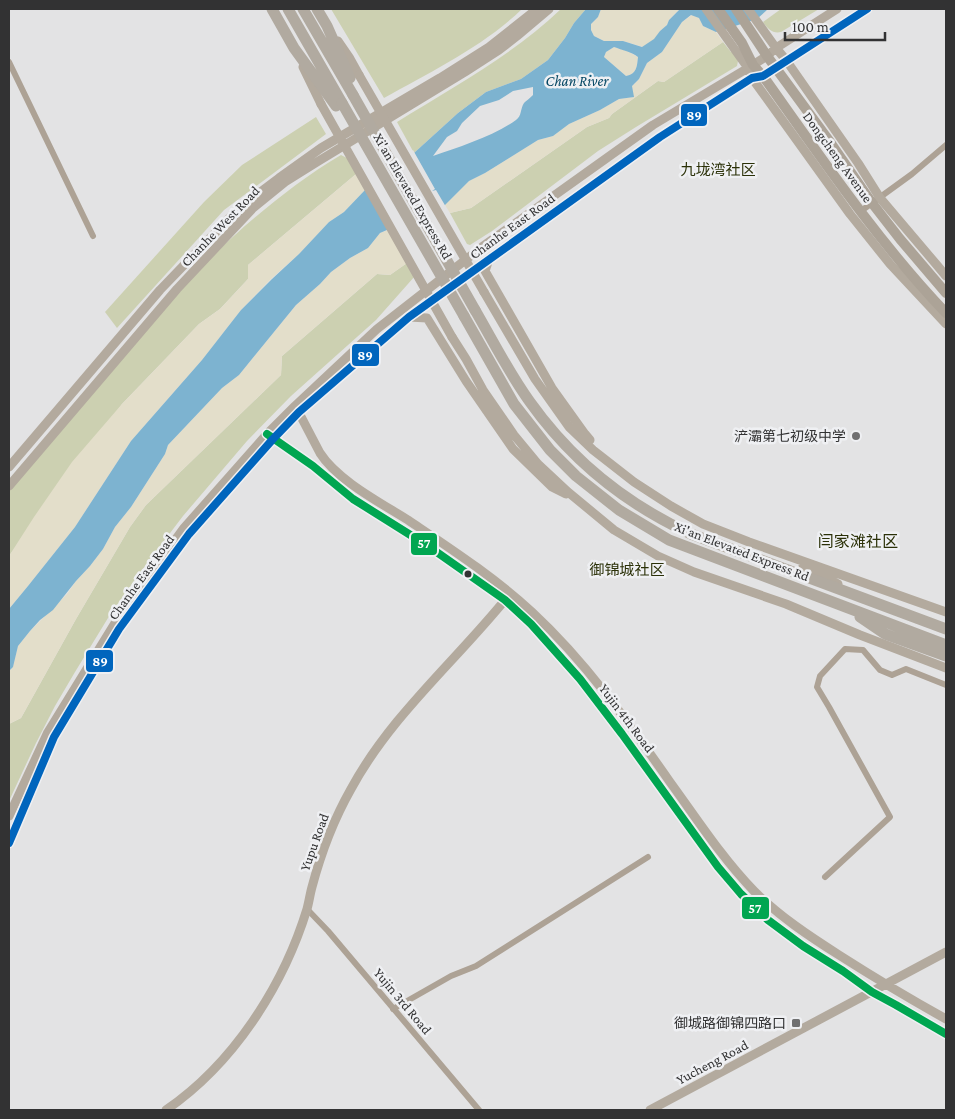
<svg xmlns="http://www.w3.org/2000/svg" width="955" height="1119" viewBox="0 0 955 1119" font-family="'Crimson Pro','Noto Sans SC',serif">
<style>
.green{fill:#ccd0b1}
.sand{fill:#e3deca}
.water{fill:#7db3d0;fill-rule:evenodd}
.pier{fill:#e3e3e4}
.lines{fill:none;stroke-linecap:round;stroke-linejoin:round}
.street{stroke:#ada295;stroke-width:6}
.secondary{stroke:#b3aa9e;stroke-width:9}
.primary{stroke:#aca397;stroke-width:10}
.highway{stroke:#b1aaa0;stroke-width:11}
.secondary-bridge{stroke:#b3aa9e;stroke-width:9}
.highway-bridge{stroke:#b1aaa0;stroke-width:11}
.bus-1-casing{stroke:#eff0f3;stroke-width:11}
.bus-2-casing{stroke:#eff0f3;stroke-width:11}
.bus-1{stroke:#00a651;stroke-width:8}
.bus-2{stroke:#0065bd;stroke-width:8}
.poi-dot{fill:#707071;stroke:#eff0f3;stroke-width:2}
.bus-dot{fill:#323233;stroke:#eff0f3;stroke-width:2}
.labels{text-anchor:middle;stroke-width:5;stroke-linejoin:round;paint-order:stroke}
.street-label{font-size:14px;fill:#323233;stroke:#eff0f3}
.poi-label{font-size:14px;fill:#323233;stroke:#eff0f3;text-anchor:end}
.water-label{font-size:15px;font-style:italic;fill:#054764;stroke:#eff0f3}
.neighbourhood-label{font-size:15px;fill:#2b3108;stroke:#eff0f3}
.quarter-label{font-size:16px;fill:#2b3108;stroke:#eff0f3}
.line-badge{stroke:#eff0f3;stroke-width:2}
.badge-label{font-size:14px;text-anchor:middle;font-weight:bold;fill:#fff}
</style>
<rect width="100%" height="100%" fill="#e3e3e4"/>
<!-- green -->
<path class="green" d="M331 9H522C484 46 430 72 384 98Z
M561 9H586L574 23 565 38 548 60 521 79 486 92 458 113 414 153 397 122C453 87 513 55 561 9Z
M781 9H819L781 32C773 34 768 29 763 22Z
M723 42 731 52 733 51 738 61 737 66 636 127 598 151 492 231 470 245 467 244 450 213 471 208 587 127 609 118 612 114 658 81 664 82Z
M316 117 326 134 224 210 117 328 105 312 204 202 242 165Z
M341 155 347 158 356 174 248 265V279L220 309 199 324 122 404 9 556V482L208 260C249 221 292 184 341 155Z
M407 263 415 276 376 320 291 396 247 441 183 516 136 578 108 618 75 672 55 706 36 743 9 801V724L21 718 76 619 130 527 146 505 281 375 282 356 377 274 390 275Z"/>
<!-- sand -->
<path class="sand" d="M601 9H680L669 20 667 25 660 31 654 40 643 47 623 41H604L594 36 591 30V24L598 17Z
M692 15 699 18 703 26 716 32 723 42 664 82 658 81 612 114 609 118 587 127 471 208 450 213 445 205 469 181 485 173 538 140 553 136 569 124 600 110 619 99 633 97 632 86 639 79 647 63 662 52 682 22Z
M614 47 627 51 638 57C637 66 637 74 626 76L604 57 606 52Z
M356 174 365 190 344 212 329 222 299 254 271 279 241 310 202 360 131 441 75 527 28 586 9 609V556L34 517 72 462 122 404 199 324 220 309 248 279V265Z
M388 230 407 263 390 275 377 274 282 356 281 375 146 505 130 527 76 619 21 718 9 724V671L13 667 18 646 30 631 67 594 76 581 90 566 103 549 115 527 131 507 165 454 168 445 222 388 239 375 296 305 320 284 331 272 350 258 368 248 380 233Z"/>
<!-- water -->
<path class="water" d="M586 9H601L598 17 591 24V30L594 36 604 41H623L642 47 654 39 660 31 667 25 669 20 680 9H768L757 19 716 32 703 26 699 18 691 15 682 22 662 52 647 63 639 79 632 86 634 97 619 99 600 110 569 124 553 136 538 140 485 173 469 181 445 205 380 233 368 248 350 258 331 272 320 284 296 305 239 375 222 388 168 445 165 454 131 507 115 527 103 549 90 566 76 581 53 610 40 620 30 631 18 646 13 667 9 671V609L28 586 75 527 131 441 202 360 241 310 272 279 299 254 329 222 344 212 365 190 414 153 458 113 486 92 521 79 548 60 565 38 574 23ZM614 47C622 50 632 52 638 57 637 66 637 74 626 76L604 57 606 52ZM533 87V95C530 98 526 101 524 103 520 109 522 116 516 120 494 136 459 147 433 156L447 137 457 131 462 123 480 106 499 100 513 91Z"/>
<!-- pier -->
<path class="pier" d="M413 150 435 189 432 191 436 190 446 207 428 218 389 232 364 188 373 179 399 160 403 159Z"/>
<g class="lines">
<!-- street -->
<path class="street" d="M9 62 93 236
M861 211 912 174 946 145
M825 877 890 817 829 707 817 687 820 676 845 649 863 650 880 670 892 675 906 669 946 685
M307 909 328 931 479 1110
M393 1009 451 976 476 966 648 857"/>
<!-- secondary -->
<path class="secondary" d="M706 9 748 68 752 78 850 214 890 264 946 324
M748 9 776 48 786 60 858 163 880 198 936 264 946 276
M338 41 349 57 359 75
M303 67 321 104
M489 259 485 271 552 388 585 434 590 440
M484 292 535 379 569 427 593 450 634 482 671 506 703 524 749 542 946 612
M409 317 427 318 466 381 513 449 552 487 566 494
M452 337 466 359 483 390 514 435 538 464 568 492 614 530 658 556 694 572 786 604 860 635 946 668
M297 409 320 453C337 480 381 503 408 520 451 549 494 577 532 612 586 662 628 722 670 782 697 819 722 858 754 891 779 916 809 936 839 955 875 978 910 999 946 1019
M269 436 313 466 353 499 428 546 505 600 531 624 580 679 622 734 718 867 741 894 768 920 803 946 843 971 872 992 896 1005 946 1034
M9 467 160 290 238 209 279 178 321 148 440 78 489 47 537 9
M9 486 177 289 253 208 285 182 317 162 465 72 499 50 517 36 549 9
M803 565 838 584
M9 816 48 732 115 623 184 528 267 434 295 406 377 329 482 247 653 125 748 68 767 56 776 48 837 9
M9 843 54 737 119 629 189 534 273 439 299 412 409 317 660 137 752 78 763 76 867 9
M166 1110C233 1064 283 987 307 909 309 902 310 894 312 887 321 853 334 819 351 789 391 715 457 660 509 595
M650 1110 946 952"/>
<!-- primary -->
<path class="primary" d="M718 9 742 43 753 65 763 76C820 156 878 242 946 313
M736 9 767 56 830 142 872 203 900 239 946 293"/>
<!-- highway -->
<path class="highway" d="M272 9 294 48 336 106
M288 9 342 103
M303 9 353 95
M317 9 327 26 350 78
M475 310C493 341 509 373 530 402 572 461 626 504 691 534L946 629
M464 316 514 404 550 450 576 476 619 510 669 540 946 645
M860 617 885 634 946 656"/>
<!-- secondary-bridge -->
<path class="secondary-bridge" d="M359 75 484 292
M321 104 452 337"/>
<!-- highway-bridge -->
<path class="highway-bridge" d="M353 95 475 310
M342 103 464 316"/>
<!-- bus-1 casing -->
<g class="bus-1-casing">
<path id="bus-1" d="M267 434 313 466 353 499 428 546 505 600 531 624 580 679 622 734 718 867 741 894 768 920 803 946 843 971 872 992 896 1005 946 1034"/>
</g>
<!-- bus-2 casing -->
<g class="bus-2-casing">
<path id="bus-2" d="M9 843 54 737 119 629 189 534 273 439 299 412 409 317 660 137 752 78 763 76 867 9"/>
</g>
<!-- bus-1 -->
<use href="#bus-1" class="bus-1"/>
<!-- bus-2 -->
<use href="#bus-2" class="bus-2"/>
</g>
<!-- markers -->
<g class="poi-dot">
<circle cx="856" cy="436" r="5"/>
<rect x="791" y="1018" width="10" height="10" rx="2.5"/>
</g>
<circle class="bus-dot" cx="468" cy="574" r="4.5"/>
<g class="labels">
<!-- street labels -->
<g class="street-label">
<text transform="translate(838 157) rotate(54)" y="5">Dongcheng Avenue</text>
<text transform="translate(413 196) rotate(60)" y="5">Xi'an Elevated Express Rd</text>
<text transform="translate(220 226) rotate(-46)" y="5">Chanhe West Road</text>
<text transform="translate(512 226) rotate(-36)" y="5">Chanhe East Road</text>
<text transform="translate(742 551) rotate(21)" y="5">Xi'an Elevated Express Rd</text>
<text transform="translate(141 577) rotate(-54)" y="5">Chanhe East Road</text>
<text transform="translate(627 718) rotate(53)" y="5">Yujin 4th Road</text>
<text transform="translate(314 842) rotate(-70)" y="5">Yupu Road</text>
<text transform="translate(403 1001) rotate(50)" y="5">Yujin 3rd Road</text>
<text transform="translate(712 1062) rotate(-28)" y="5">Yucheng Road</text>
</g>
<!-- poi labels -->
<g class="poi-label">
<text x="846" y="441">浐灞第七初级中学</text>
<text x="786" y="1028">御城路御锦四路口</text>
</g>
<!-- water labels -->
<g class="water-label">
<text x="577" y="86">Chan River</text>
</g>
<!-- neighbourhood labels -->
<g class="neighbourhood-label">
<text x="718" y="175">九垅湾社区</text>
<text x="627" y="575">御锦城社区</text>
</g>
<!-- quarter labels -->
<g class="quarter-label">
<text x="858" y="547">闫家滩社区</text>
</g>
</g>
<g class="line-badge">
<rect x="680" y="103" width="28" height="24" rx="5" fill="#0065bd"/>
<rect x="351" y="343" width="29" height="24" rx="5" fill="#0065bd"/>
<rect x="410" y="532" width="28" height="24" rx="5" fill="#00a651"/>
<rect x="85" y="649" width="29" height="24" rx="5" fill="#0065bd"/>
<rect x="741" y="896" width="29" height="24" rx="5" fill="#00a651"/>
</g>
<g class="badge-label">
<text x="694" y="120">89</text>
<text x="365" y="360">89</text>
<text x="424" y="548">57</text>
<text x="100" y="666">89</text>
<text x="755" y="913">57</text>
</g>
<!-- border -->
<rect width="955" height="1119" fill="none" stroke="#323233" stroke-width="20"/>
<!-- scale -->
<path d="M785 32v8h100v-8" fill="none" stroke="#323233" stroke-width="2.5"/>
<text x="792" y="32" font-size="15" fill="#323233" stroke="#eff0f3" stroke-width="4" paint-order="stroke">100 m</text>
</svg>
